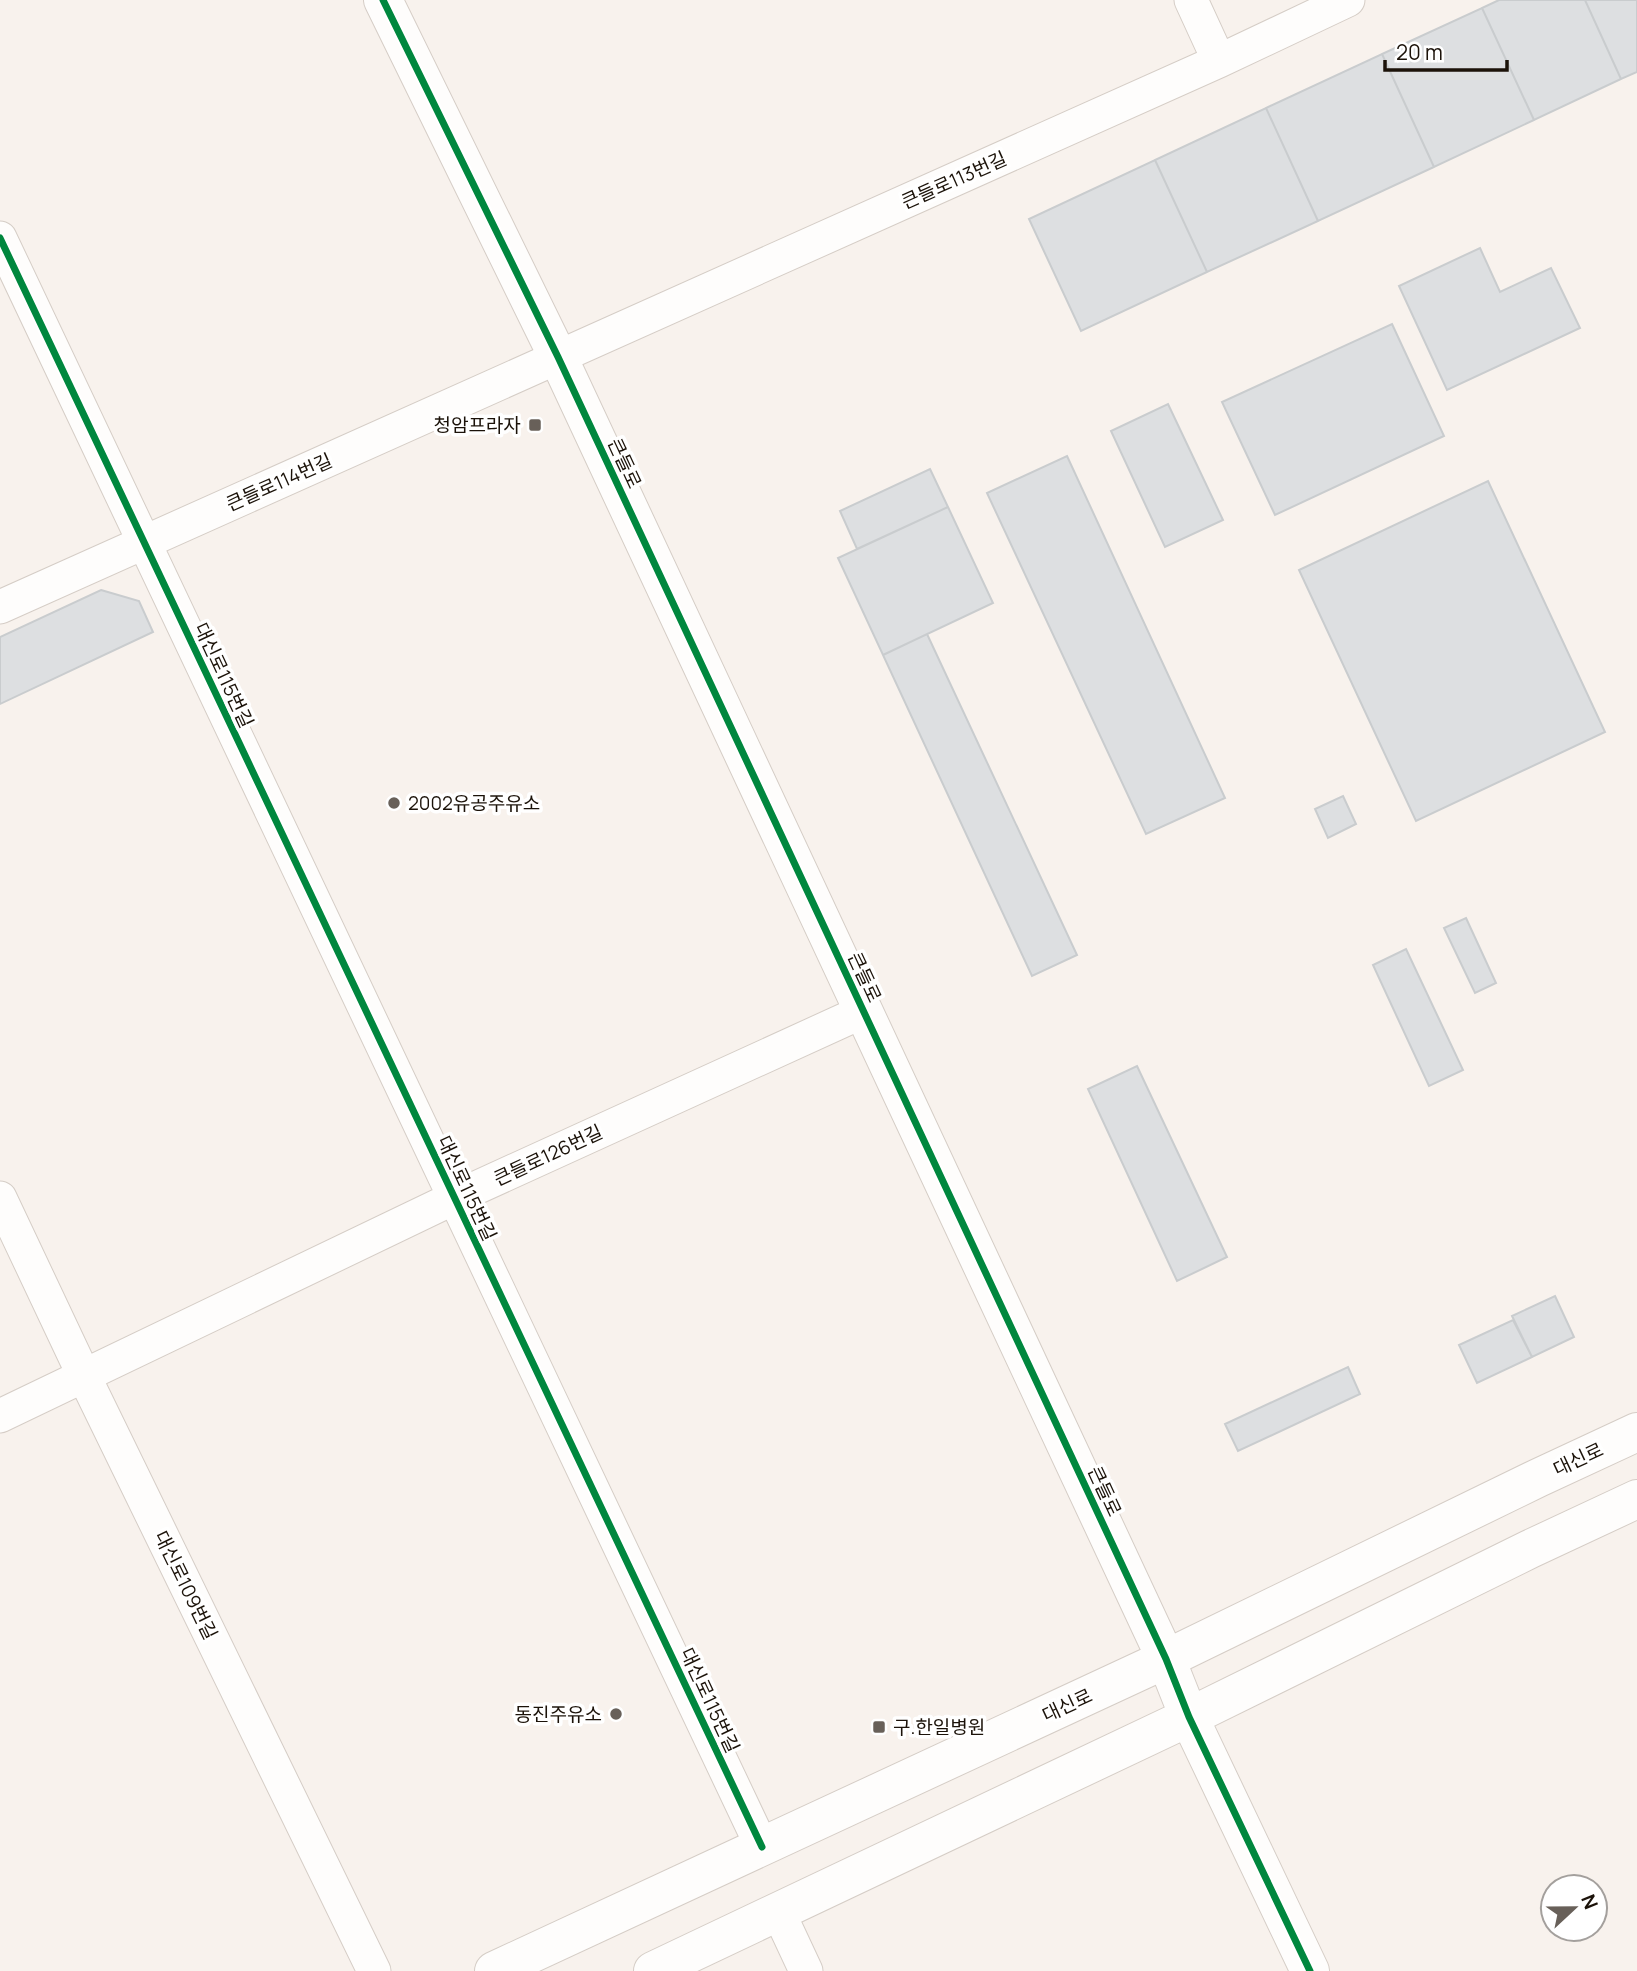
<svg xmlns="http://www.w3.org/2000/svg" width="1637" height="1971" viewBox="0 0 1637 1971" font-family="Manrope,'Noto Sans KR',sans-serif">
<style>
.building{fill:#dddfe1;stroke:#c9ccce;stroke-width:2}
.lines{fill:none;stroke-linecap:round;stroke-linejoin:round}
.minor-casing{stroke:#d5cdc6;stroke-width:35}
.tertiary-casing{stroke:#d5cdc6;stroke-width:40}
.minor{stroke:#fefdfc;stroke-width:33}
.tertiary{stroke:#fefdfc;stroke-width:38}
.cycleway-casing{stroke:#fff;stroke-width:11}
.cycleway{stroke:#00873e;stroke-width:7}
.poi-dot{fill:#686059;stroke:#fff;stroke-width:2.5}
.labels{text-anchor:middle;stroke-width:7;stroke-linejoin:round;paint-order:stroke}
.street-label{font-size:19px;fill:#1b1209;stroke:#fff}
.poi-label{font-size:19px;fill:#1b1209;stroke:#fff;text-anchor:end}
</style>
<rect width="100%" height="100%" fill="#f8f2ed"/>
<!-- building -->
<path class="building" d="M1499 0H1585L1621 79 1534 120 1482 8Z
M1585 0H1637V72L1621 79Z
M1482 8 1534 120 1434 167 1382 54Z
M1382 54 1434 167 1318 221 1266 108Z
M1266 108 1318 221 1207 272 1155 160Z
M1155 160 1207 272 1081 331 1029 219Z
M1480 248 1500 292 1551 268 1580 328 1447 390 1399 286Z
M1392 324 1444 436 1275 515 1222 402Z
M1168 404 1223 520 1165 547 1111 431Z
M1067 456 1225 798 1146 834 987 493Z
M930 469 948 507 857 549 840 511Z
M1488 481 1605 732 1416 821 1299 570Z
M948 507 993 603 883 655 838 558Z
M101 590 139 601 153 632 0 704V637Z
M927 634 1077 955 1032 976 883 655Z
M1343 796 1356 824 1328 838 1315 809Z
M1466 918 1496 983 1475 993 1444 928Z
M1406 949 1463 1070 1429 1086 1373 965Z
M1137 1066 1227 1257 1177 1281 1088 1089Z
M1555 1296 1574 1337 1532 1357 1512 1316Z
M1513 1320 1532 1357 1477 1383 1459 1345Z
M1348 1367 1360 1394 1238 1451 1225 1424Z"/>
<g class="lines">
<!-- minor casing -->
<g class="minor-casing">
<path id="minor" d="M1191 0 1219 61
M0 238 762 1847
M0 607 1219 61 1348 0
M0 1198 84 1376 374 1971
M0 1416 454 1198 864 1011
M778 1911 806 1971"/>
</g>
<!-- tertiary casing -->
<g class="tertiary-casing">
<path id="tertiary" d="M383 0 558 357 1166 1659 1189 1717 1310 1971
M494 1971 1166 1659 1538 1478 1637 1432
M653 1971 1189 1717 1530 1549 1637 1499"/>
</g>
<!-- minor -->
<use href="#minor" class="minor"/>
<!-- tertiary -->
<use href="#tertiary" class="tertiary"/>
<!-- cycleway casing -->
<g class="cycleway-casing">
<path id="cycleway" d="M383 0 558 357 1166 1659 1189 1717 1310 1971
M0 238 762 1847"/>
</g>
<!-- cycleway -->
<use href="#cycleway" class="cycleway"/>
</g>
<!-- markers -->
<g class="poi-dot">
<rect x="528" y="418" width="14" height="14" rx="3.5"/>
<circle cx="394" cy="803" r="7"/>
<circle cx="616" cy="1714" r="7"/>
<rect x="872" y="1720" width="14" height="14" rx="3.5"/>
</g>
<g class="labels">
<!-- street labels -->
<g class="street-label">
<text transform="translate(954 180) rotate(-24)" y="7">큰들로113번길</text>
<text transform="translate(625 463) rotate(65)" y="7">큰들로</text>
<text transform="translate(279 482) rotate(-24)" y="7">큰들로114번길</text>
<text transform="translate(224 675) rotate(65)" y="7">대신로115번길</text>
<text transform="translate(865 977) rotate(65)" y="7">큰들로</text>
<text transform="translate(548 1155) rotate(-25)" y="7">큰들로126번길</text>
<text transform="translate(467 1188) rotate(65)" y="7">대신로115번길</text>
<text transform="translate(1578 1459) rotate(-25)" y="7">대신로</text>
<text transform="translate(1105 1491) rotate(65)" y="7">큰들로</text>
<text transform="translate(186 1585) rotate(64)" y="7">대신로109번길</text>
<text transform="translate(710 1700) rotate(65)" y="7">대신로115번길</text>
<text transform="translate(1067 1705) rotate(-25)" y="7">대신로</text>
</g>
<!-- poi labels -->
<g class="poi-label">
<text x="521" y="432">청암프라자</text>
<text x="408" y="810" text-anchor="start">2002유공주유소</text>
<text x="602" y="1721">동진주유소</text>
<text x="893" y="1734" text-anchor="start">구.한일병원</text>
</g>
</g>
<!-- north arrow -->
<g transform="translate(1574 1908) rotate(68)"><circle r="33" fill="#ffffff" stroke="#a4a09d" stroke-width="2"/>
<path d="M0-5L12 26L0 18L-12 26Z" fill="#686059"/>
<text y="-10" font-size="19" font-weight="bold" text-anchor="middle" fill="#1b1209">N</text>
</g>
<!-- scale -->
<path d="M1385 60v10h122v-10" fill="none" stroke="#1b1209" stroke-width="3.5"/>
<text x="1396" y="60" font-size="21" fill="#1b1209" stroke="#ffffff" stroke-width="5" paint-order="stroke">20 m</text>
</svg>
